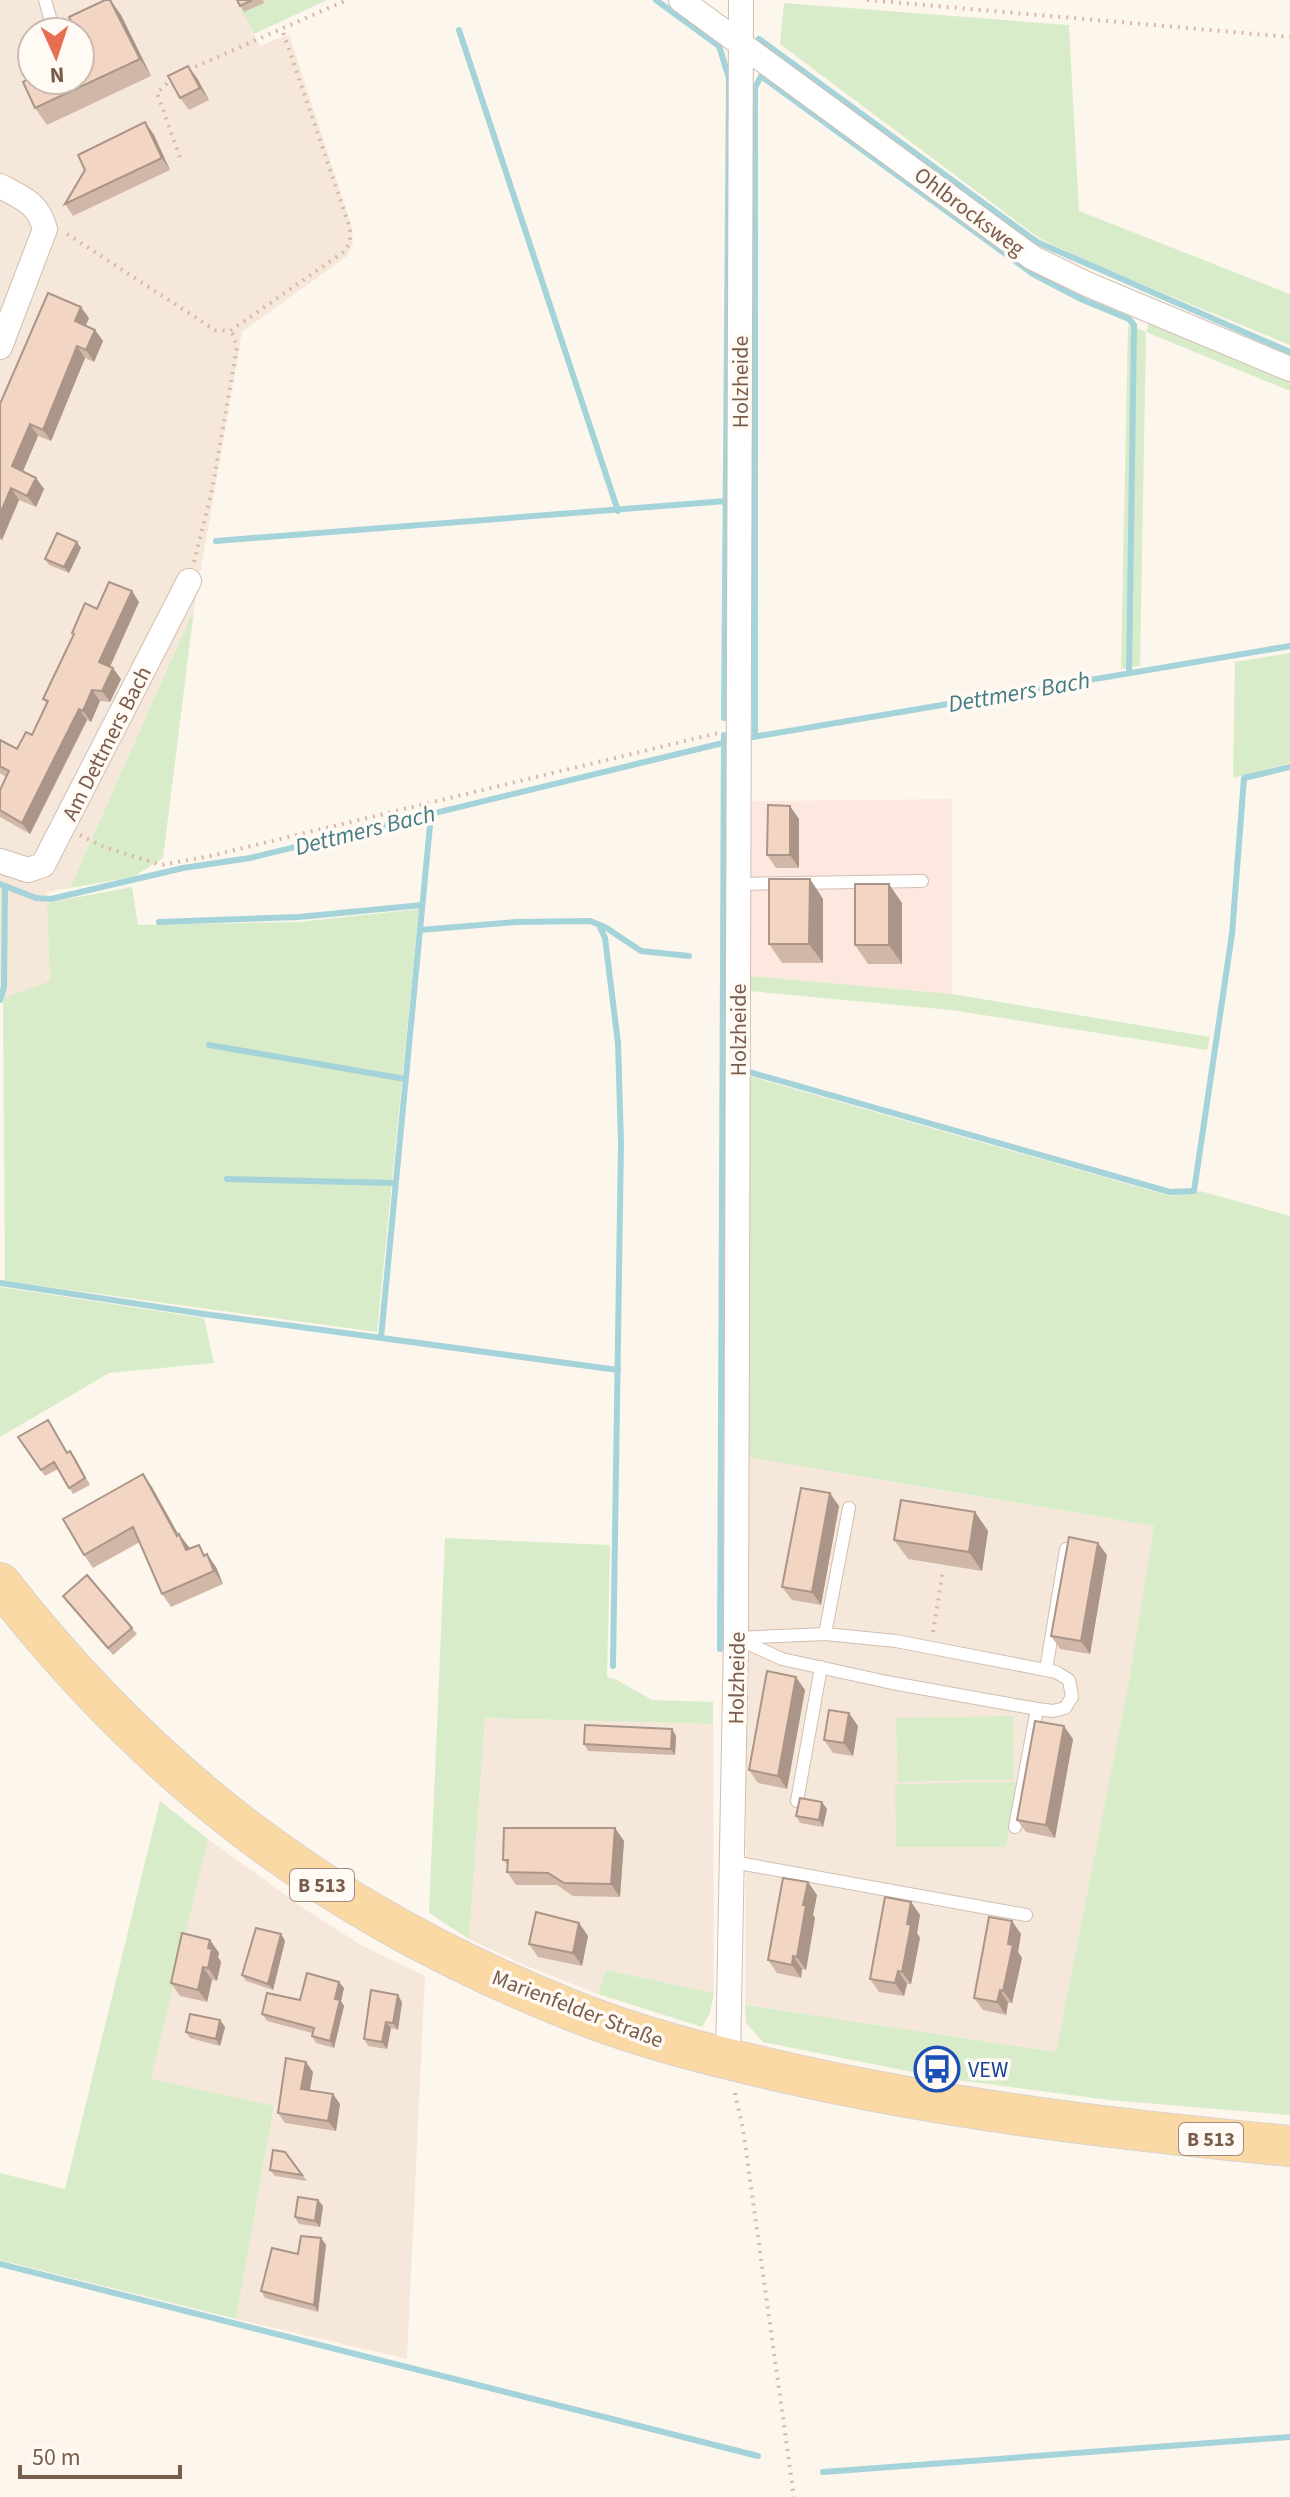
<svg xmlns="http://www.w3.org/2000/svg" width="1290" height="2497" viewBox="0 0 1290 2497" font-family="'Source Sans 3',sans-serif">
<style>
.residential{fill:#f5e8da;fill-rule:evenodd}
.commercial{fill:#fde8e0}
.green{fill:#d8ecc9}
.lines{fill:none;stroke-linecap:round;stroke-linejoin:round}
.stream{stroke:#a5d3da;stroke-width:6}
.service-casing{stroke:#d1beb0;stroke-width:14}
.minor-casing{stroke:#d1beb0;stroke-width:26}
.primary-casing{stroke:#dad1cd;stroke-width:42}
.path{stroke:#d9b8a5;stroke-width:4;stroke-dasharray:2 6;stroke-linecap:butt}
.service{stroke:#fff;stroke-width:12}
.minor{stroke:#fff;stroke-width:24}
.primary{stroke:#fbd9a5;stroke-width:40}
.wall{fill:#d1b7a8}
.shaded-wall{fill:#aa9588}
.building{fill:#f3d5c3;stroke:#aa9588;stroke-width:2}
.labels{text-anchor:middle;stroke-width:7;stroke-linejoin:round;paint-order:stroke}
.shield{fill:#fffaf3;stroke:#a28b7f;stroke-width:2}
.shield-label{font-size:20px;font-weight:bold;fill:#7a5c4d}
.street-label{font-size:22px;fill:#7a5c4d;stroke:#fffaf3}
.transit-label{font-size:22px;fill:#164399;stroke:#fffaf3;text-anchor:start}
.water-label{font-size:24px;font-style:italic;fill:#437c86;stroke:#fffaf3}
</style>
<rect width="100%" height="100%" fill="#fdf6ec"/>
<!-- residential -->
<path class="residential" d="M0 0H236L260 46 289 34 352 228 353 244 347 256 242 332 194 609 70 888 47 892 50 982 3 998 0 997ZM32 32H80V80H32Z
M747 1457 1154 1526 1130 1675 1056 2052 745 2005Z
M485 1718 713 1724 714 1993 606 1970 598 1994 529 1967 469 1939Z
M208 1839 309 1912 363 1946 425 1976 407 2359 236 2319 274 2107 150 2079Z"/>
<!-- commercial -->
<path class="commercial" d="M952 799V994L750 976V801Z"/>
<!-- green -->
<path class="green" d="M236 0H327L254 34Z
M784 3 1069 25 1079 211 1290 294V345L1095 265 1039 238 780 44Z
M1150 319 1290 377V391L1146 332 1140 666 1121 669 1128 325 1146 332Z
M194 609 163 858 133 877 70 888Z
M1290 653V763L1233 778 1235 662Z
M132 887 138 925 299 922 419 909 377 1332 5 1281 3 998 50 981 47 903Z
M750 976 952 994 1210 1037 1207 1050 951 1010 750 991Z
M749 1076 1170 1196 1200 1191 1290 1216V2115L1109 2100 942 2078 763 2042 746 2023 745 2005 1056 2052 1130 1675 1154 1526 747 1457Z
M0 1287 204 1318 214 1363 109 1373 0 1437Z
M445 1538 610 1545 607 1677 617 1680 652 1700 713 1702V1724L485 1718 469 1939 429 1913Z
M1013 1716 1014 1779 898 1782 896 1718Z
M1016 1782 1006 1847H896L895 1784Z
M160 1801 208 1839 151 2079 274 2106 236 2319 0 2260V2173L65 2189Z
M606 1970 714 1993 710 2013 702 2027 598 1994Z"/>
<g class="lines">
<!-- stream -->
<path class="stream" d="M656 0 719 46 729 78 724 718
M459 30 618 511
M759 39 1037 242 1290 352
M216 541 726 501
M753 737 1290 646
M755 737V88L761 76 1033 274 1083 300 1129 319 1134 325 1129 673
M0 884 36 898 51 899 183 868 250 858 727 742
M159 922 299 917 422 905
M599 925 605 938 618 1043 621 1143 613 1666
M420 930 516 922 590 921 605 927 641 951 689 956
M0 1000 4 987 5 886
M209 1045 405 1079
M749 1072 1170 1192 1194 1191 1232 934 1244 778 1290 767
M227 1179 396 1183
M0 1283 204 1314 618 1370
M381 1338 431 815
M720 1649 724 735
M0 2264 758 2456
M823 2472 1290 2437"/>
<!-- service casing -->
<g class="service-casing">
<path id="service" d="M45 0 54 32
M739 884 922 881
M825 1634 896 1641 1056 1672 1069 1680 1072 1697 1065 1708 1053 1711 1037 1709 892 1683 782 1659 736 1638Z
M825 1634 849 1508
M1046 1670 1066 1549
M797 1801 821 1667
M1015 1827 1037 1709
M733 1862 1026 1915"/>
</g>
<!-- minor casing -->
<g class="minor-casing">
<path id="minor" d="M681 0 1033 258 1089 285 1290 369
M0 186C23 198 38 203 45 229L0 347
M0 861 28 870 43 865 189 581
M728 2059 736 1638 741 0"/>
</g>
<!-- primary casing -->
<g class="primary-casing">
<path id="primary" d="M0 1583C155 1782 332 1914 566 2008 636 2037 710 2055 783 2072 950 2110 1120 2130 1290 2146"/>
</g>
<!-- path -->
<path class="path" d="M867 0 1290 37
M188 70 347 0
M173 78 157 93 182 163
M67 234 215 330 230 331 345 251 350 242V228L282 29
M194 562 212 490 237 348 234 336 230 331
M80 835 104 847 161 865 210 856 718 733
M933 1632 943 1571
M735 2093 743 2129 794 2497"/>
<!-- service -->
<use href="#service" class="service"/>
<!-- minor -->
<use href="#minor" class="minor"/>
<!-- primary -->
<use href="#primary" class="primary"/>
</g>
<!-- wall -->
<path class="wall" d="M111 0 121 15 151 76 47 125 35 108 85 50Z
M237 0H263L264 3 244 12Z
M197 78 209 100 189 110 180 98Z
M145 122 154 135 170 170 73 216 65 204 85 170Z
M89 318 86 325 95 330 103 341 94 362 85 358 51 441 38 436 23 471 36 478 44 489 36 507 19 500 2 540 0 539V404Z
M81 548 69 573 49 565 45 559Z
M132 591 139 602 110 667 121 679 110 702 100 701 91 722 87 720 30 834 0 817V790L6 777 0 773V740L17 749 32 735 47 704 43 699 74 635 72 633 97 609Z
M799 819V868H776L767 855Z
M810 879 823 899V963H782L769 944Z
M902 903V964H868L855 945Z
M48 1420 67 1453 75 1457 90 1485 73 1494 58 1469 45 1476 18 1437Z
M152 1487 178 1535 189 1549 206 1555 216 1567 223 1584 171 1607 162 1594 140 1542 93 1568 84 1555Z
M839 1506 821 1605 792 1600 782 1587Z
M975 1512 988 1531 982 1571 908 1559 894 1540Z
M1107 1555 1090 1654 1060 1649 1051 1636Z
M63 1596 132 1628 137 1634 113 1655Z
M805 1690 787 1789 758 1783 749 1770Z
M858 1726 853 1756 833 1753 824 1740Z
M672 1729 676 1736 675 1755 588 1751 584 1744Z
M1073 1739 1055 1838 1026 1832 1017 1820Z
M827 1809 823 1827 800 1823 796 1816Z
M615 1828 624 1841 620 1897 573 1896 557 1885H516L507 1872 508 1866 503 1860Z
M817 1895 813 1915 815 1918 806 1970 802 1969 801 1978 777 1973 768 1960Z
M911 1902 920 1915 917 1933 920 1938 911 1984H907L904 1996 879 1992 870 1979Z
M1012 1921 1021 1934 1018 1952 1022 1958 1012 2003H1008L1006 2015 983 2010 974 1998Z
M579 1923 588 1936 582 1966 538 1957 529 1944Z
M281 1934 285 1941 273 1990 246 1981 242 1975Z
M210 1940 219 1953 218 1957 221 1962 217 1981 212 1980 207 2002 180 1996 171 1983Z
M339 1982 344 1988 341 2001 344 2006 334 2048 316 2043 312 2036V2033L267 2021 262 2014 300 2000Z
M402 2002 398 2030 391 2028 387 2049 368 2046 364 2039Z
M220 2020 225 2027 220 2046 190 2038 186 2032Z
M313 2072 310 2090 340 2104 336 2131 285 2123 278 2113Z
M285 2152 307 2181 275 2176 270 2170Z
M318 2200 323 2206 320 2227 299 2224 295 2217Z
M321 2238 326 2245 318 2312 265 2298 261 2291 298 2254Z"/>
<!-- shaded-wall -->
<path class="shaded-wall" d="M110 0 121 15 151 76 140 59Z
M188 66 197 78 209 100 200 88Z
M145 122 154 135 170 170 162 158Z
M81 307 89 318 83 332 75 321Z
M95 330 103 341 94 362 86 350Z
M77 346 85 358 51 441 43 430Z
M30 424 38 436 20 478 12 466Z
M36 478 44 489 36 507 27 496Z
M11 488 19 500 2 540 0 537V514Z
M77 542 81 548 69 573 64 567Z
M132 591 139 602 107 673 99 662Z
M113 668 121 679 110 702 102 691Z
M92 690 100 701 91 722 83 711Z
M79 709 87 720 30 834 22 823Z
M790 806 799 819V868L790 855Z
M810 879 823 899V963L809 944Z
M889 884 902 903V964L889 945Z
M143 1474 152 1487 186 1548 179 1534 189 1547 195 1563 177 1536Z
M830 1493 839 1506 821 1605 812 1592Z
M975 1512 988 1531 982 1571 969 1552Z
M1098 1543 1107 1555 1090 1654 1081 1641Z
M207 1554 216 1567 223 1584 214 1571Z
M796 1677 805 1690 787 1789 778 1776Z
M849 1713 858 1726 853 1756 844 1743Z
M1064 1726 1073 1739 1055 1838 1046 1825Z
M672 1729 676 1736 675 1755 671 1749Z
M822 1802 827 1809 823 1827 819 1820Z
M615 1828 624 1841 620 1897 611 1884Z
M808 1882 817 1895 813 1915 815 1918 806 1970 797 1957 803 1905Z
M911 1902 920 1915 917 1933 920 1938 911 1984 902 1972 907 1924Z
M1012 1921 1021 1934 1018 1952 1022 1958 1012 2003 1003 1991 1008 1944Z
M579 1923 588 1936 582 1966 573 1953Z
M281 1934 285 1941 273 1990 268 1984Z
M210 1940 219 1953 218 1957 221 1962 217 1981 208 1968V1948Z
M793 1956 802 1969 801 1978 792 1965Z
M203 1967 212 1980 207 2002 198 1990Z
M898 1971 907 1984 904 1996 895 1983Z
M339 1982 344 1988 341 2001 344 2006 334 2048 330 2041 335 1999Z
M1000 1990 1008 2003 1006 2015 997 2002Z
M398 1995 402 2002 398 2030 393 2023Z
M220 2020 225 2027 220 2046 216 2039Z
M386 2022 391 2028 387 2049 382 2042Z
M306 2062 313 2072 308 2099 301 2089Z
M333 2094 340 2104 336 2131 328 2121Z
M318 2200 323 2206 320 2227 315 2221Z
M321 2238 326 2245 318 2312 314 2305Z"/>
<!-- building -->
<path class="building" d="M105 0H110L140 59 35 108 23 82 32 77V80H80V53L85 50 80 40V32H76L69 17Z
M237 0H252L240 6Z
M188 66 200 88 180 98 168 76Z
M145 122 162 158 65 204 85 170 78 155Z
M48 293 81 307 75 321 95 330 86 350 77 346 43 430 30 424 12 466 36 478 27 496 11 488 0 514V404Z
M57 533 77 542 64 567 45 559Z
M109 582 132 591 99 662 113 668 102 691 92 690 83 711 79 709 22 823 0 810V790L9 771 0 766V740L17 749 26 732 32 735 48 701 43 699 74 634 72 633 85 603 97 609Z
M768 805 790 806V855H767Z
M769 879H810L809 944H769Z
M855 884H889V945H855Z
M48 1420 67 1453 70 1451 85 1478 69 1488 54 1462 41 1470 18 1437Z
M143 1474 177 1536 179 1534 186 1550 199 1545 204 1556 207 1554 214 1571 162 1594 133 1527 84 1555 63 1519Z
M801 1488 830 1493 812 1592 782 1587Z
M901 1500 975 1512 969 1552 894 1540Z
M1069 1537 1098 1543 1081 1641 1051 1636Z
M87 1575 132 1628 108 1648 63 1596Z
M767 1671 796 1677 778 1776 749 1770Z
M829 1710 849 1713 844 1743 824 1740Z
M1035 1721 1064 1726 1046 1825 1017 1820Z
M585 1725 672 1729 671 1749 584 1744Z
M800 1798 822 1802 819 1820 796 1816Z
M504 1828H615L611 1884 564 1883 548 1873 507 1872 508 1860H503Z
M783 1878 808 1882 803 1905H806L797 1957 793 1956 792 1965 768 1960Z
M885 1897 911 1902 907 1924 911 1925 902 1972 898 1971 895 1983 870 1979Z
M536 1912 579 1923 573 1953 529 1944Z
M989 1917 1012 1921 1008 1944 1013 1945 1003 1991 1000 1990 997 2002 974 1998Z
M256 1928 281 1934 268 1984 242 1975Z
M182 1933 210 1940 208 1948 212 1949 208 1968 203 1967 198 1990 171 1983Z
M307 1973 339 1982 335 1999 340 2000 330 2041 312 2036 314 2028 262 2014 267 1993 300 2000Z
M371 1990 398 1995 393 2023 386 2022 382 2042 364 2039Z
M190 2014 220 2020 216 2039 186 2032Z
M286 2058 306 2062 301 2089 333 2094 328 2121 278 2113Z
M273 2150 285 2152 302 2175 270 2170Z
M298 2197 318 2200 315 2221 295 2217Z
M301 2236 321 2238 314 2305 261 2291 272 2248 298 2254Z"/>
<!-- icons -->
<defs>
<g id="bus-ring" transform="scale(2.3)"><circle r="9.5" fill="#fffaf3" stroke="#1a4fb4" stroke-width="1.5"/><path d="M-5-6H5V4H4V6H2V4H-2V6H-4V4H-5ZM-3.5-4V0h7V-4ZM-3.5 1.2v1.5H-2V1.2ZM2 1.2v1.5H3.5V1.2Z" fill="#1a4fb4"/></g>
</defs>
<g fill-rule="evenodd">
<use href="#bus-ring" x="937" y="2069"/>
</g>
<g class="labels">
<!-- shield labels -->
<g class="shield">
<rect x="290" y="1869" width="64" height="32" rx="6"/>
<rect x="1179" y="2123" width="64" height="32" rx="6"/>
</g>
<g class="shield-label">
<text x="322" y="1892">B 513</text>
<text x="1211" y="2146">B 513</text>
</g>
<!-- street labels -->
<g class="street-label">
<text transform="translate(970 211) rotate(37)" y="8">Ohlbrocksweg</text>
<text transform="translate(740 382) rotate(-90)" y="8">Holzheide</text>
<text transform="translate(106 743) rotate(-63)" y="8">Am Dettmers Bach</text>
<text transform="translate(738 1030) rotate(-90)" y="8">Holzheide</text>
<text transform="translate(736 1678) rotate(-89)" y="8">Holzheide</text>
<text transform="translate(578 2008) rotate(21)" y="8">Marienfelder Straße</text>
</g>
<!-- transit labels -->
<g class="transit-label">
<text x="968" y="2077">VEW</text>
</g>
<!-- water labels -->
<g class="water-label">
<text transform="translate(1019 692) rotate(-10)" y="8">Dettmers Bach</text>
<text transform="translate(365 830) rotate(-14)" y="8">Dettmers Bach</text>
</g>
</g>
<!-- north arrow -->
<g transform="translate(56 56) rotate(177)"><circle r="38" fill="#fffaf3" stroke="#cabbb1" stroke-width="2"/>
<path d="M0-6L14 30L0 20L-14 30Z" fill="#e76f51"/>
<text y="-12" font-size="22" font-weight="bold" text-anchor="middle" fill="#7a5c4d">N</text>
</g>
<!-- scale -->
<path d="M20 2465v12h160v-12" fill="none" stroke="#7a5c4d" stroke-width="4"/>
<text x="32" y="2465" font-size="24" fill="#7a5c4d" stroke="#fffaf3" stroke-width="6" paint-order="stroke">50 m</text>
</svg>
